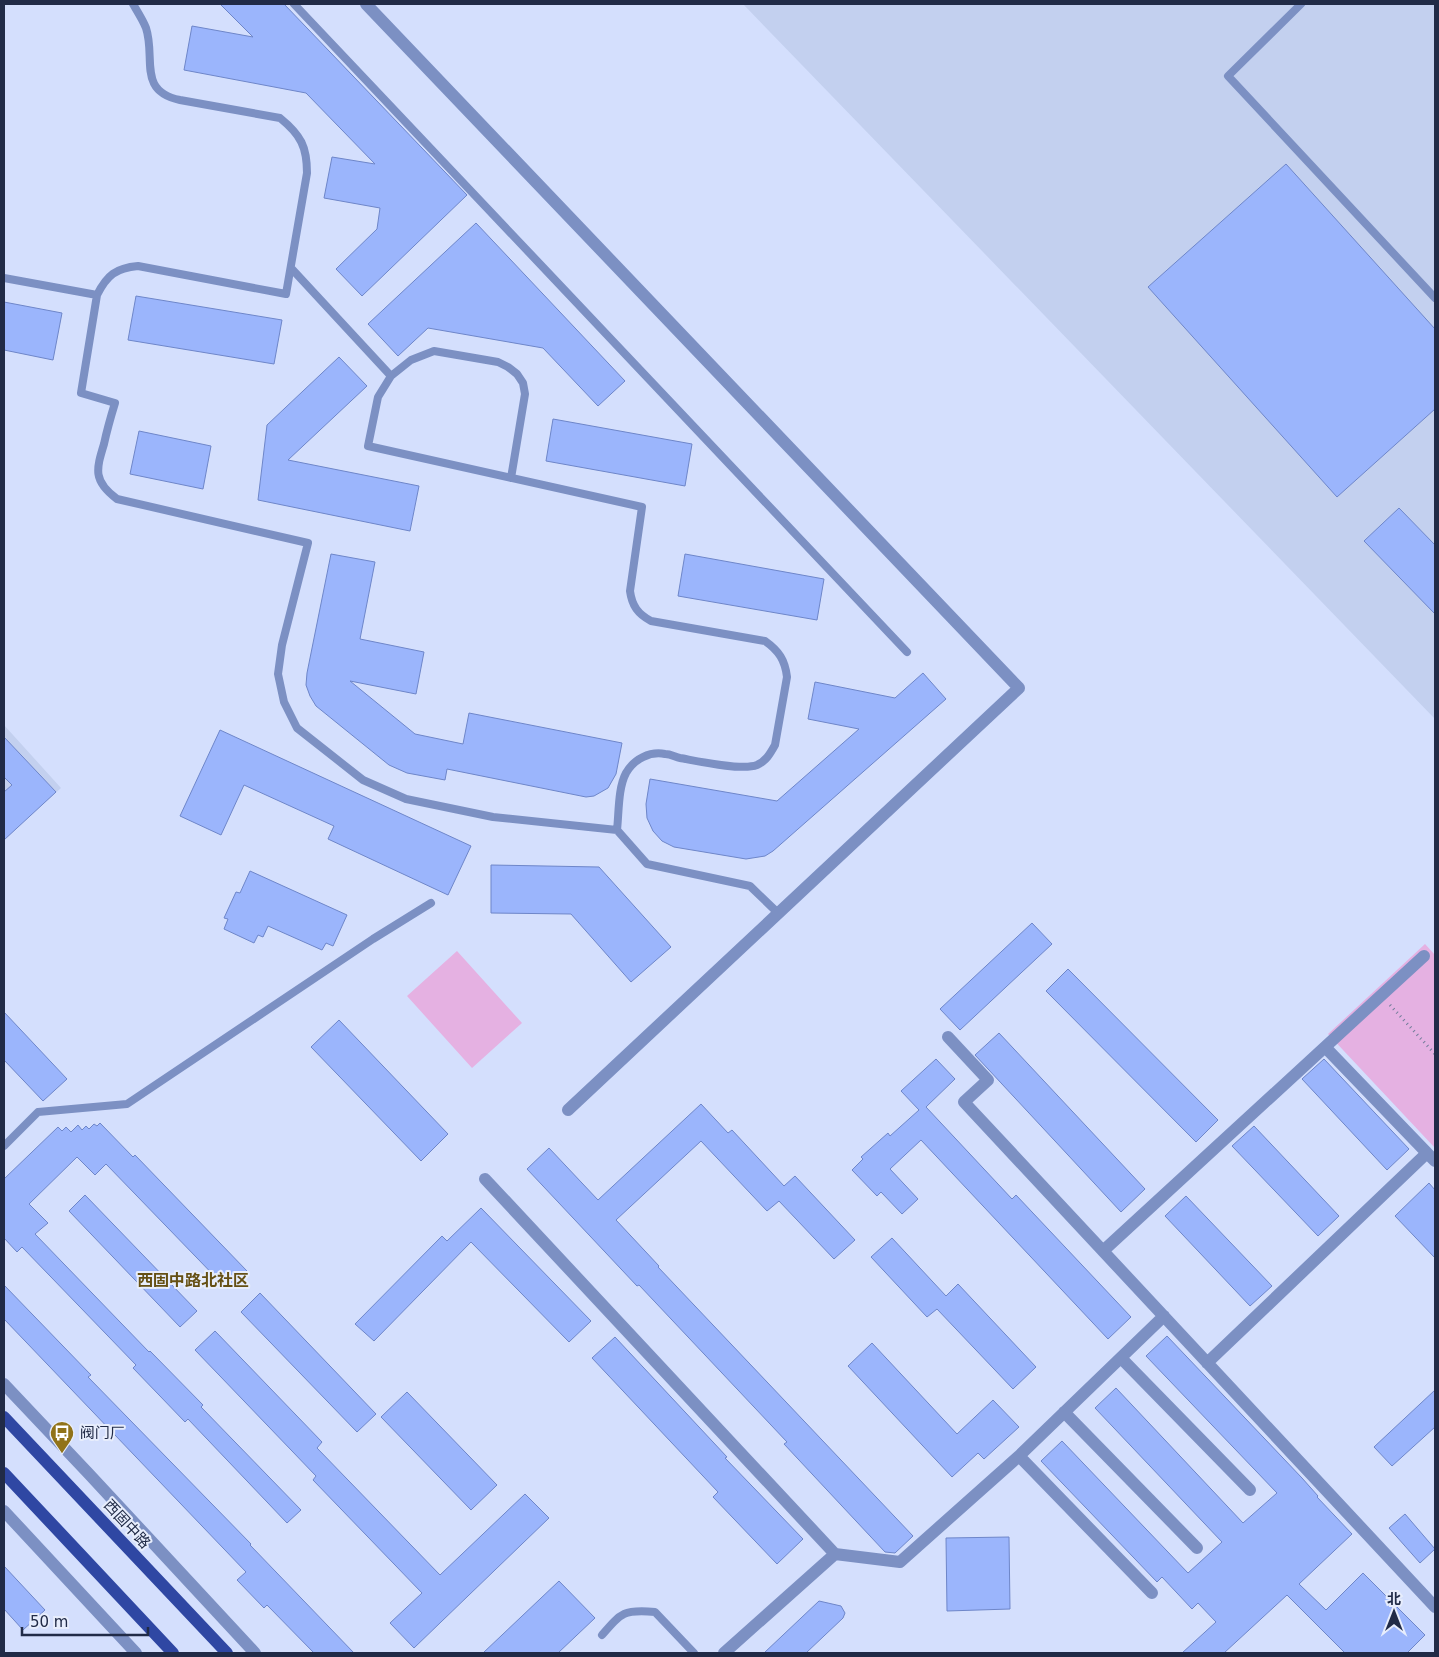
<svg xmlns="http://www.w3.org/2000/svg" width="1439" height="1657" viewBox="0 0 1439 1657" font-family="'DejaVu Sans','Noto Sans SC',sans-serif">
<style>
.built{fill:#c3d0ef}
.green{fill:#e5b1e2}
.building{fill:#9bb5fc;stroke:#6e86c9}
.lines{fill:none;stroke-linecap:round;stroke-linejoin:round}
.path{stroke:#727d9a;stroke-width:3;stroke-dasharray:1 4;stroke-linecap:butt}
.service{stroke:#7c90c3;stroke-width:8}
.minor{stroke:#7c90c3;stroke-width:12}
.primary{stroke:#2f47a3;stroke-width:12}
.labels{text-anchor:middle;stroke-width:4;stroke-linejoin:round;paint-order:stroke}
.poi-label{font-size:15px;fill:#212b47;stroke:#e7edfc;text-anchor:start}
.street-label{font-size:15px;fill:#212b47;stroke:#e7edfc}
.neighbourhood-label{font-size:16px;font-weight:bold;fill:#655014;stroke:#e7edfc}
</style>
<rect width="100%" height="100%" fill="#d4dffd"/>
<!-- built -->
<path class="built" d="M743 4H1435V719Z
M4 725 61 788 4 839Z"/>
<!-- green -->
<path class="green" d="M1425 944 1435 955V1148L1328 1034Z
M457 951 522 1023 472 1068 407 996Z"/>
<!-- building -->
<path class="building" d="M220 4H284L467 195 362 296 336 269 377 229 380 208 324 198 332 157 375 164 306 93 184 70 192 26 253 37Z
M1286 164 1435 329V409L1337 497 1148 287Z
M476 223 625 381 598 406 543 348 428 328 398 356 368 324Z
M136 296 282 320 274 364 128 340Z
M4 302 62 313 53 360 4 350Z
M339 357 367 386 288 460 419 486 410 531 258 500 267 425Z
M553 419 692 444 685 486 546 461Z
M139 431 211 446 203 489 130 474Z
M1399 508 1435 545V614L1364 541Z
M331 554 375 562 360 639 424 652 416 694 350 681 415 734 463 744 469 713 622 743 616 774 608 788 594 796 586 797 447 769 445 780 407 773 389 765 316 706 310 696 306 685 307 673Z
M685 554 824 579 817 620 678 596Z
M923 673 946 699 773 851 765 856 746 859 674 847 662 841 653 831 647 818 646 804 650 779 777 801 859 729 808 719 815 682 895 698Z
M220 730 471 846 448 895 328 839 334 826 244 785 221 835 180 816Z
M4 737 56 792 4 840V792L12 785 4 777Z
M491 865 599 867 671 947 631 982 571 914 491 913Z
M250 871 347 915 333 946 326 943 322 950 268 926 263 937 258 935 254 943 224 929 228 919 224 918 236 892 240 893Z
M1032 923 1052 944 960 1030 940 1009Z
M1068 969 1218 1120 1196 1142 1046 991Z
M4 1012 67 1079 43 1101 4 1060Z
M339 1020 448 1134 421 1161 311 1047Z
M999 1033 1145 1189 1121 1212 975 1055Z
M936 1059 955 1079 926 1107 1012 1199 1016 1195 1131 1317 1108 1339 921 1140 890 1169 918 1199 902 1214 881 1192 877 1196 852 1170 863 1159 861 1157 888 1133 890 1136 919 1110 901 1091Z
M1324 1059 1409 1149 1387 1170 1302 1079Z
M701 1104 728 1133 732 1130 784 1186 795 1176 855 1240 834 1259 779 1201 767 1211 701 1141 616 1220 659 1266 658 1267 913 1536 895 1553 885 1552 784 1444 787 1442 639 1285 637 1286 527 1169 549 1148 598 1200Z
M100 1123 133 1157 135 1155 247 1271 227 1289 106 1164 95 1175 77 1157 29 1204 48 1223 35 1234 149 1352 150 1351 203 1405 201 1407 301 1510 287 1523 188 1419 185 1422 133 1368 136 1365 22 1247 17 1252 4 1238V1179L58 1127 62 1131 66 1127 71 1132 78 1125 82 1130 86 1126 89 1129 94 1124 97 1126Z
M1254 1126 1339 1216 1318 1236 1232 1146Z
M1429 1183 1435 1190V1258L1395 1216Z
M85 1195 197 1311 180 1327 69 1211Z
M1186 1196 1272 1286 1250 1306 1165 1216Z
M481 1208 591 1321 569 1342 471 1242 374 1341 355 1324 442 1236 447 1241Z
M892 1238 946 1296 958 1284 1036 1367 1013 1389 937 1309 927 1317 871 1257Z
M4 1285 91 1375 88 1377 251 1544 250 1545 354 1653H314L267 1605 264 1608 237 1580 246 1572 4 1319Z
M260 1293 376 1414 357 1432 241 1312Z
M215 1331 322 1442 317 1448 440 1575 525 1494 549 1518 414 1648 390 1623 422 1593 313 1480 316 1476 195 1350Z
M1167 1336 1302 1478 1318 1496 1317 1497 1352 1534 1299 1584 1326 1610 1363 1573 1425 1635 1407 1653H1345L1287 1595 1224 1653H1182L1216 1622 1198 1603 1192 1609 1162 1577 1157 1582 1041 1461 1062 1441 1188 1573 1222 1542 1095 1408 1116 1388 1243 1523 1277 1493 1146 1356Z
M615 1337 727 1457 725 1458 803 1539 777 1564 713 1497 718 1492 592 1358Z
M872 1343 957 1434 993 1400 1019 1427 984 1459 978 1453 952 1477 848 1366Z
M1435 1390V1427L1392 1466 1374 1447Z
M407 1392 497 1485 471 1510 381 1417Z
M1405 1514 1435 1549 1420 1563 1389 1528Z
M1009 1537 1010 1609 947 1611 946 1538Z
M4 1566 45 1610 23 1630 4 1609Z
M559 1581 595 1618 558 1653H483Z
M819 1601 841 1606 845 1613 843 1618 806 1653H764Z"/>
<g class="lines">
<!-- path -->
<path class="path" d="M1390 1005 1435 1054"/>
<!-- service -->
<path class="service" d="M133 4C137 11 143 20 146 28 156 58 137 91 180 100L280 118C301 135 307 147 307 173L286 294 138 266C116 268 107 275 97 295L81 393 115 403C111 416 107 430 104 444 96 470 93 481 117 499L308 543 282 645 278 674 284 702 297 728 363 780 406 799 493 817 617 830 647 864 750 886 778 913
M294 4 907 652
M1301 4 1228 76 1435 298
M291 268 391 376
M4 278 97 295
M511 478 525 394 523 383 517 374 508 367 498 362 434 351 411 360 391 376 378 397 368 446 642 507 630 591C632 606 638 614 651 621L765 641C779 651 785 660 787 677L775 745C770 754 766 761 757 765 742 771 697 761 680 758 675 757 671 754 665 754 650 751 634 759 626 773 618 788 619 812 617 830
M4 1146 38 1112 127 1104 373 939 431 903
M602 1635C621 1613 624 1609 655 1612L694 1653"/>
<!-- minor -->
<path class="minor" d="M366 4 1019 688 568 1110
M948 1037 988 1080 964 1102 1435 1607
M1325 1047 1427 1153
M485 1179 835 1554 724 1653
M1103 1251 1424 956
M1121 1358 1250 1490
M1207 1363 1427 1153 1435 1161
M4 1384 89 1474 255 1653
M1064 1412 1197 1548
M4 1511 136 1653
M835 1554 900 1562 1019 1456
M1152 1593 1019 1456 1164 1316"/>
<!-- primary -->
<path class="primary" d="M4 1417 227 1653
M4 1473 173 1653"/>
</g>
<!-- icons -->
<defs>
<g id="bus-pin" transform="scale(1.25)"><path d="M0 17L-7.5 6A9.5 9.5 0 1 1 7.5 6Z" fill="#917319" stroke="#e7edfc"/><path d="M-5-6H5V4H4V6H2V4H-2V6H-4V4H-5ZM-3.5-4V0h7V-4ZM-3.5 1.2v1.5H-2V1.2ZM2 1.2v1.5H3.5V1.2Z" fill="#fff"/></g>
</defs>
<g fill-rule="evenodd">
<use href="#bus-pin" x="62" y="1433"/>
</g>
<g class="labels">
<!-- poi labels -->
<g class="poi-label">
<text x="80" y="1438">阀门厂</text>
</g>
<!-- street labels -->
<g class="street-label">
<text transform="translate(127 1524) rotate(47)" y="5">西固中路</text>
</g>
<!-- neighbourhood labels -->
<g class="neighbourhood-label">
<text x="193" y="1286">西固中路北社区</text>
</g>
</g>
<!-- border -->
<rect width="1439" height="1657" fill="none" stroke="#212b47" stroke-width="10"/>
<!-- north arrow -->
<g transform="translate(1394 1612)" stroke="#e7edfc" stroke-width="4" paint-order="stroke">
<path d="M0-4L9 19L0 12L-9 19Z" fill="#212b47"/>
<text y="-8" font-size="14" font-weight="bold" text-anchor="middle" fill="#212b47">北</text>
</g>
<!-- scale -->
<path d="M22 1627v8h126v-8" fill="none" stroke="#212b47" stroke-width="2.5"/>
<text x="30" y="1627" font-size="15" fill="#212b47" stroke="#e7edfc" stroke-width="4" paint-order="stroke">50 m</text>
</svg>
